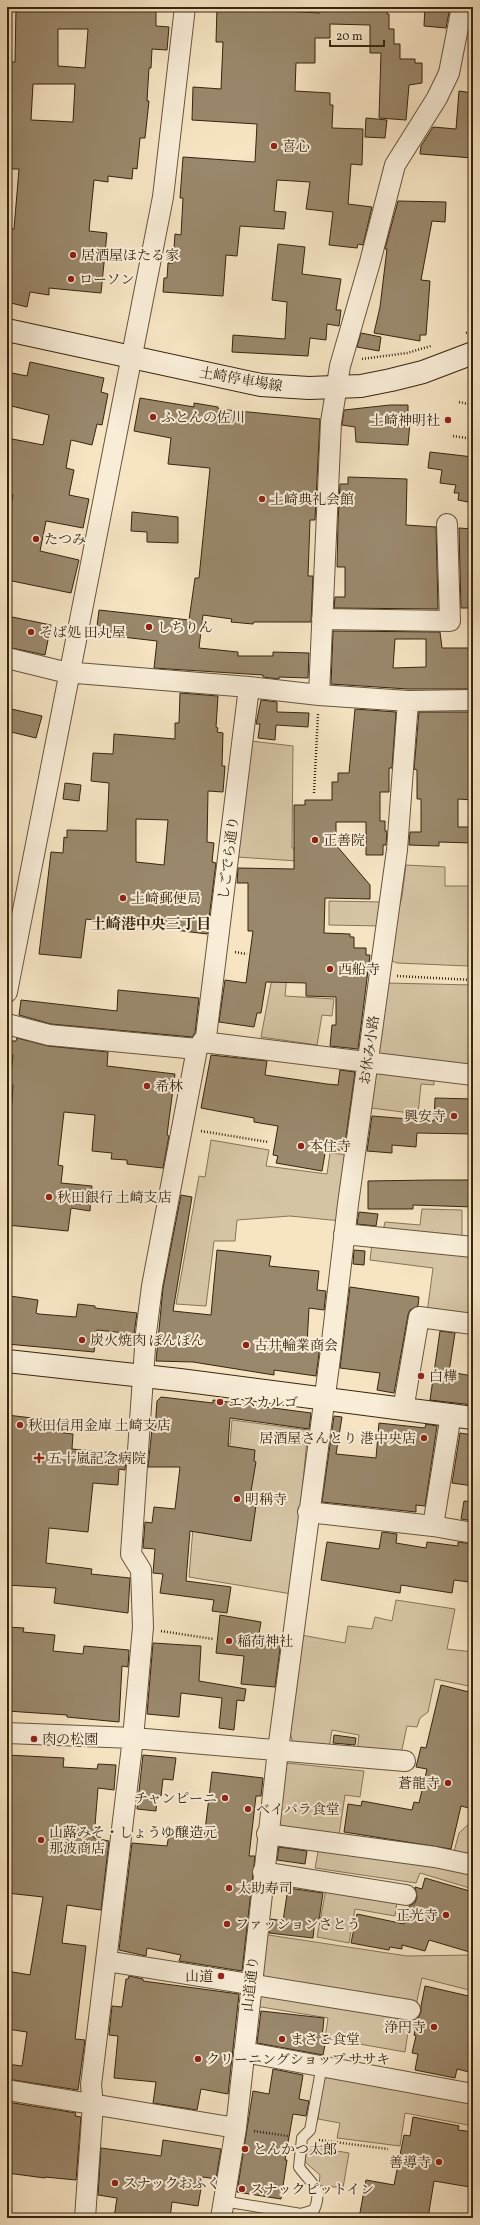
<svg xmlns="http://www.w3.org/2000/svg" width="480" height="2225" viewBox="0 0 480 2225" font-family="Vollkorn,'Noto Serif JP',serif">
<style>
.green{fill:#d5c4a4;stroke:#867459}
.building{fill:#9a886c;stroke:#36250e;fill-rule:evenodd}
.lines{fill:none;stroke-linecap:round;stroke-linejoin:round}
.lane-casing{stroke:#66553b;stroke-width:12}
.street-casing{stroke:#66553b;stroke-width:22}
.secondary-casing{stroke:#36250e;stroke-width:24}
.path{stroke:#36250e;stroke-width:2.5;stroke-dasharray:1 2;stroke-linecap:butt}
.lane{stroke:#f9edd8;stroke-width:10}
.street{stroke:#f9edd8;stroke-width:20}
.secondary{stroke:#f9edd8;stroke-width:22}
.poi-dot{fill:#8f2418;stroke:#f9edd8;stroke-width:1.5}
.labels{text-anchor:middle;stroke-width:4;stroke-linejoin:round;paint-order:stroke}
.poi-label{font-size:14px;fill:#36250e;stroke:#f9edd8;text-anchor:start}
.street-label{font-size:14px;fill:#36250e;stroke:#f9edd8}
.neighbourhood-label{font-size:15px;font-weight:bold;fill:#36250e;stroke:#f9edd8}
</style>
<rect width="100%" height="100%" fill="#f6e4c3"/>
<filter id="stains"><feTurbulence type="fractalNoise" baseFrequency=".005" numOctaves="4"/><feColorMatrix values="0 0 0 0 .2 0 0 0 0 .09 0 0 0 0 .02 0 0 0 .5 -.17"/></filter>
<radialGradient id="worn" r=".72"><stop offset=".6" stop-color="#630" stop-opacity="0"/><stop offset="1" stop-color="#630" stop-opacity=".3"/></radialGradient>
<!-- green -->
<path class="green" d="M251 741 293 746 292 848 318 849 327 863 237 857Z
M406 865 445 867V886H473V910H469L468 966 397 963 387 959 402 896Z
M329 901 382 902V926L329 925Z
M279 941 290 943 285 996 334 999 332 1016 322 1015 317 1045 261 1037Z
M386 983 473 985V1066L376 1056Z
M375 1072 434 1077V1085L421 1084 418 1114 371 1108Z
M211 1140 269 1150 266 1166 327 1174 330 1153 349 1155 341 1221 290 1216 237 1220 235 1241H214L206 1306 176 1304 199 1176 205 1177Z
M422 1209 462 1210V1237L383 1231 385 1222 420 1225Z
M372 1243 473 1254V1319L427 1313 433 1268 370 1260Z
M232 1420 308 1430 292 1594 189 1577 194 1516 209 1444H230Z
M396 1600 455 1609 447 1649 473 1652V1687L435 1679 428 1712 420 1718 417 1727 407 1726 401 1754 357 1752 359 1735 332 1730 329 1748 293 1743 290 1732 301 1635 345 1643 348 1626 372 1629 375 1617 392 1621Z
M287 1763 364 1771 360 1797 345 1795 339 1835 277 1826Z
M473 1820V1859L453 1855 459 1833Z
M319 1846 473 1873V1889L420 1873 416 1883 315 1868Z
M326 1889 397 1902 395 1916 355 1909 349 1943 317 1937Z
M262 1934 407 1956 473 1955V1991L422 1978 416 2005 257 1980Z
M258 1989 410 2018 405 2052 325 2038 328 2018 255 2006Z
M324 2076 473 2098V2126L405 2113 400 2146 337 2138 340 2123 318 2119Z
M307 2146 349 2153 343 2188 319 2185 320 2175 305 2162Z"/>
<!-- building -->
<path class="building" d="M16 7H156V26L169 27 167 50 152 49 151 68H149L147 101H149L145 138H140L137 169 133 168 132 179 108 176V182L94 180 89 231 107 233 101 293 49 288V295L30 292 27 307 7 302V229H14L19 169H7V62H15ZM58 29H88L85 68 58 66ZM33 84H75L73 122 31 120Z
M217 7H249V9L320 13V7H387V14H389V29H394V44H400V59H415V63H422V83L409 85 406 120 379 118 381 53H370V25L330 24V38H315V63H296L295 91 330 93V105H333L332 128 363 129 362 165 351 164 348 204 372 207 363 245 358 244 357 248 329 245 333 212 306 209 310 182 277 180 274 211 286 212 284 229 240 226 237 256 226 255 223 296 163 292 164 278H167L168 263H173L175 234 181 235 183 198H180L183 157 255 162 257 124 192 120 193 87 221 89 223 42H216Z
M425 7H450L446 28 424 26Z
M459 91 473 93V158L420 154 421 146 433 127 456 129Z
M366 118 387 120 385 138 365 137Z
M398 201 446 202 445 222 432 221 421 280 430 281 426 335H420V341L374 333 380 307 387 249H385Z
M278 244 305 247 302 274 341 279 336 310H341L339 326 327 324 326 340 310 338 308 356 232 352 233 335 285 339 287 302 272 300Z
M361 333 381 337 379 351 357 347Z
M30 362 104 378 101 392 108 394 102 425 97 424 92 445 71 440 66 468 74 470 69 495 89 499 83 528 46 521 40 551 79 560 71 593 7 580V523L13 495 7 494V438L43 445 49 415 7 405V372L27 376Z
M140 398 194 407V403L218 407V409L320 419 315 520H310L308 576H313L311 622H254L253 624 231 622 232 619 203 615 199 648 238 652V656H273V652L309 653 308 678 279 677V679L263 677V675L154 668 157 641 96 634 99 610 189 620 195 578H199L210 468 168 464 171 438 134 431Z
M390 405H408V422H410L408 445 356 442 355 427 342 425 344 410Z
M430 452 473 457V503L458 500 459 493H454L456 485 440 483 442 470 428 468Z
M348 477 407 479 406 525 436 527 438 609 334 608 335 597H345V567H337L338 523 340 484H348Z
M132 512 178 517V543L147 542V532L131 531Z
M459 528 473 529V607L466 608H461Z
M7 616 51 625 45 655 7 647Z
M333 631 440 632 442 648H473V689H408L331 684ZM395 639H426V667L393 668Z
M180 693 218 696 216 727 218 728 217 732 223 733 222 766H225L223 792 208 791 207 842 214 843 212 862 216 863 207 934 86 919 81 958 39 954 51 852 63 853 64 837 67 838V830L107 831 109 783 91 781 93 753 113 754 114 734 175 739V723H179ZM136 819 168 820 164 865 136 862Z
M261 700 277 702V712L309 713 308 727 276 725 275 740 258 738 260 724H256Z
M7 708 42 716 36 738 7 731Z
M355 709 396 712 392 768H389V792H380V821H385V831H387L386 845H383V855H366V822H336V845L370 885V899L325 898 324 933 350 934V937H354V948H366V955H370L358 1049 330 1046 332 1025H336V997L306 996V983L266 982 261 1013H257L254 1027 219 1022 225 980 246 983 253 931H248V883H237L238 868 294 869V805H305V800H332V782H338V773H349Z
M419 712H473V800L458 799V827H473V843L439 842V846L409 845 410 832H421V799H417V770L414 769Z
M65 783 81 785 79 801 63 799Z
M118 990 199 998 195 1033 192 1037 51 1024 19 1015 21 1000 117 1011Z
M17 1038 48 1046 108 1052 107 1066 175 1074 167 1135 169 1136 163 1168 127 1164V1160L111 1159 112 1153 92 1151 95 1115 64 1112 58 1165 63 1166 61 1183 92 1186 90 1211 71 1208 68 1231 7 1225V1115H11L13 1085 10 1084 13 1055H10L11 1041H16Z
M211 1055 267 1061 265 1075 327 1084 338 1085 340 1070 355 1072 344 1151 326 1148 322 1171 276 1163 278 1156 273 1155 278 1126 254 1122V1118L201 1108Z
M435 1098 473 1099V1134L417 1133 416 1147 392 1145V1153L367 1151 372 1116 434 1121Z
M432 1180H473V1207L413 1205V1209H368V1181Z
M181 1195 192 1197 173 1311 211 1315 217 1250 271 1256 269 1266 319 1271 317 1290 326 1291 324 1310 309 1308 307 1344 320 1346 316 1376 274 1370V1375L193 1362 156 1361 163 1288Z
M359 1212 378 1214 376 1226 357 1224Z
M354 1250 365 1251 364 1265 353 1264Z
M350 1287 419 1297 418 1306 410 1310 408 1315 394 1393 377 1390 380 1373 340 1368Z
M10 1296 38 1300 36 1313 39 1314 76 1317 78 1304 95 1306V1308L137 1313 134 1334 97 1330 94 1352 7 1344V1302H10Z
M440 1331 455 1333 449 1372 473 1376V1405L430 1400Z
M161 1397 213 1403V1400L311 1413 309 1429 230 1418 228 1446 255 1450 254 1461 256 1462 250 1497 257 1498 251 1541 190 1531 186 1581 231 1587 227 1613 212 1611 214 1600 160 1593 163 1574 153 1573 155 1549 143 1548 145 1522 152 1523 154 1507 175 1509 180 1467H148L152 1429H155L157 1401Z
M7 1415 49 1420 48 1431 73 1434 72 1449 126 1454 125 1470 119 1469 118 1485 93 1483 88 1532 49 1528 46 1563 92 1569 91 1574 130 1578 128 1613 54 1603 56 1588 7 1585Z
M334 1416 342 1417 336 1454 376 1458 379 1423 425 1428 426 1424 437 1426 425 1506 416 1505V1512L322 1502Z
M460 1433 473 1435V1486L452 1483Z
M464 1501 473 1502V1521L461 1519Z
M382 1532 397 1534 396 1543 426 1548 427 1542 458 1546V1542L473 1544 469 1582 454 1580 452 1593 401 1585 400 1593 321 1580 327 1542 379 1549Z
M220 1615 261 1622 258 1639 281 1641 275 1687 241 1684 244 1656 216 1653Z
M7 1627 24 1628 23 1632 55 1635 53 1651 83 1654 84 1646 129 1650 128 1667 122 1666 119 1722 67 1717V1715L7 1711Z
M153 1643 201 1646 199 1681 246 1689 244 1701 237 1700 234 1730 219 1728 222 1698 181 1693 179 1717 147 1714Z
M441 1685 473 1693V1809L461 1806 451 1849 344 1832 348 1804 361 1806 362 1801 412 1810 414 1802 419 1803 427 1769 416 1767 421 1747 426 1748Z
M334 1735 356 1738 355 1745 333 1743Z
M7 1755 64 1758 63 1767 97 1769 98 1764 116 1765 114 1790 98 1788 94 1838 109 1841 101 1910 67 1905 62 1943 86 1946 75 2039 85 2040 78 2090 7 2079V2064L22 2066 27 2032 7 2029V1971L30 1975 43 1897 7 1893Z
M143 1755 176 1758 173 1780 163 1779 161 1796H157L156 1811 137 1809Z
M212 1772 263 1778 261 1796H256L249 1856H255L242 1971 179 1961 181 1955 147 1948 146 1956 119 1950 132 1843 167 1846 169 1834 204 1839Z
M279 1847 307 1851 305 1864 277 1860Z
M425 1878 473 1892V1953L429 1940 425 1951 402 1945V1949L390 1947 389 1950 351 1943 357 1914 404 1924 409 1906 415 1903 417 1897 415 1887 422 1889Z
M288 1888 323 1893 319 1920 315 1919 313 1938 269 1933 271 1919 283 1921Z
M129 1976 143 1979V1981L239 1994 228 2094 201 2089 197 2110 153 2103 156 2082 114 2078 118 2036 109 2035 112 2006 122 2007 126 1979H128Z
M425 1986 473 1997V2073L457 2069 455 2078 415 2070 418 2054 412 2053 416 2036 414 2035 418 2018 421 2012V2006Z
M261 2011 324 2018 322 2039 326 2040 323 2055 257 2043Z
M273 2069 303 2075 299 2099 309 2101 306 2116 293 2114 285 2160H287L281 2199 237 2192 253 2091 269 2094Z
M7 2102 76 2113 75 2116 81 2117 76 2180 45 2177V2178L7 2173Z
M413 2117 459 2126 458 2130 473 2132V2169L470 2187 434 2181 428 2218H359L366 2180 394 2185 404 2135 410 2136Z
M163 2140 221 2149 216 2179 203 2177 198 2206 172 2202 170 2218H114L117 2198 98 2195 101 2148 161 2156Z"/>
<g class="lines">
<!-- lane casing -->
<g class="lane-casing">
<path id="lane" d="M223 2201 301 2214 314 2210C324 2188 310 2183 299 2167L302 2138 310 2130 322 2065"/>
</g>
<!-- street casing -->
<g class="street-casing">
<path id="street" d="M322 619 450 621 447 524
M7 658 64 672 249 687 319 695 408 701 473 700
M319 695 331 422 340 366 370 262 395 165 437 98 449 73 462 7
M7 992 163 197 185 7
M7 1024 49 1035 197 1049
M203 1042 473 1075
M344 1234 473 1247
M403 1410 419 1317 473 1324
M451 1414 433 1526 473 1533
M308 1512 433 1526
M7 1733 133 1738 405 1761
M267 1834 435 1857 473 1865
M263 1872 406 1895
M106 1961 410 2010
M244 2052 473 2094
M7 2090 236 2128
M85 2218 93 2104 91 2085 133 1738 143 1627 141 1570 131 1554 146 1333 152 1286 197 1049 206 1037 249 687
M221 2218 236 2128 278 1750 331 1350 348 1204 397 850 408 701"/>
</g>
<!-- secondary casing -->
<g class="secondary-casing">
<path id="secondary" d="M7 330 261 385 309 388 361 386 391 380 423 372 473 353
M7 1361 180 1380 473 1418"/>
</g>
<!-- path -->
<path class="path" d="M466 333 473 330
M362 359 407 353 431 346
M459 402 473 405
M453 436 473 439
M314 793 318 714
M235 952 247 954
M397 976 473 980
M201 1131 268 1142
M161 1631 213 1639
M254 2131 288 2136
M319 2140 388 2149"/>
<!-- lane -->
<use href="#lane" class="lane"/>
<!-- street -->
<use href="#street" class="street"/>
<!-- secondary -->
<use href="#secondary" class="secondary"/>
</g>
<!-- markers -->
<g class="poi-dot">
<circle cx="274" cy="146" r="4"/>
<circle cx="73" cy="255" r="4"/>
<circle cx="71" cy="279" r="4"/>
<circle cx="153" cy="417" r="4"/>
<circle cx="448" cy="420" r="4"/>
<circle cx="262" cy="499" r="4"/>
<circle cx="36" cy="539" r="4"/>
<circle cx="149" cy="627" r="4"/>
<circle cx="31" cy="632" r="4"/>
<circle cx="315" cy="840" r="4"/>
<circle cx="123" cy="898" r="4"/>
<circle cx="330" cy="969" r="4"/>
<circle cx="147" cy="1086" r="4"/>
<circle cx="454" cy="1116" r="4"/>
<circle cx="301" cy="1146" r="4"/>
<circle cx="49" cy="1197" r="4"/>
<circle cx="82" cy="1340" r="4"/>
<circle cx="246" cy="1345" r="4"/>
<circle cx="421" cy="1376" r="4"/>
<circle cx="220" cy="1402" r="4"/>
<circle cx="20" cy="1425" r="4"/>
<circle cx="424" cy="1438" r="4"/>
<path d="M37 1452h4v4h4v4h-4v4h-4v-4h-4v-4h4z"/>
<circle cx="237" cy="1499" r="4"/>
<circle cx="229" cy="1641" r="4"/>
<circle cx="34" cy="1739" r="4"/>
<circle cx="448" cy="1783" r="4"/>
<circle cx="225" cy="1798" r="4"/>
<circle cx="248" cy="1809" r="4"/>
<circle cx="41" cy="1840" r="4"/>
<circle cx="229" cy="1888" r="4"/>
<circle cx="446" cy="1915" r="4"/>
<circle cx="227" cy="1924" r="4"/>
<circle cx="221" cy="1976" r="4"/>
<circle cx="434" cy="2027" r="4"/>
<circle cx="282" cy="2039" r="4"/>
<circle cx="198" cy="2059" r="4"/>
<circle cx="245" cy="2149" r="4"/>
<circle cx="439" cy="2162" r="4"/>
<circle cx="115" cy="2183" r="4"/>
<circle cx="242" cy="2189" r="4"/>
</g>
<g class="labels">
<!-- poi labels -->
<g class="poi-label">
<text x="282" y="151">喜心</text>
<text x="81" y="260">居酒屋ほたる家</text>
<text x="79" y="284">ローソン</text>
<text x="161" y="422">ふとんの佐川</text>
<text x="440" y="425" text-anchor="end">土崎神明社</text>
<text x="270" y="504">土崎典礼会館</text>
<text x="44" y="544">たつみ</text>
<text x="157" y="632">しちりん</text>
<text x="39" y="637">そば処 田丸屋</text>
<text x="323" y="845">正善院</text>
<text x="131" y="903">土崎郵便局</text>
<text x="338" y="974">西船寺</text>
<text x="155" y="1091">希林</text>
<text x="446" y="1121" text-anchor="end">興安寺</text>
<text x="309" y="1151">本住寺</text>
<text x="57" y="1202">秋田銀行 土崎支店</text>
<text x="90" y="1345">炭火焼肉 ぽんぽん</text>
<text x="254" y="1350">古井輪業商会</text>
<text x="429" y="1381">白樺</text>
<text x="228" y="1407">エスカルゴ</text>
<text x="28" y="1430">秋田信用金庫 土崎支店</text>
<text x="416" y="1443" text-anchor="end">居酒屋さんとり 港中央店</text>
<text x="48" y="1463">五十嵐記念病院</text>
<text x="245" y="1504">明稱寺</text>
<text x="237" y="1646">稲荷神社</text>
<text x="42" y="1744">肉の松園</text>
<text x="440" y="1788" text-anchor="end">蒼龍寺</text>
<text x="217" y="1803" text-anchor="end">チャンピーニ</text>
<text x="256" y="1814">ベイパラ食堂</text>
<text x="49" y="1837">山蕗みそ・しょうゆ醸造元<tspan x="49" dy="16">那波商店</tspan></text>
<text x="237" y="1893">太助寿司</text>
<text x="438" y="1920" text-anchor="end">正光寺</text>
<text x="235" y="1929">ファッションさとう</text>
<text x="213" y="1981" text-anchor="end">山道</text>
<text x="426" y="2032" text-anchor="end">浄円寺</text>
<text x="290" y="2044">まさこ食堂</text>
<text x="206" y="2064">クリーニングショップ ササキ</text>
<text x="253" y="2154">とんかつ太郎</text>
<text x="431" y="2167" text-anchor="end">善導寺</text>
<text x="123" y="2188">スナックおふく</text>
<text x="250" y="2194">スナックピットイン</text>
</g>
<!-- street labels -->
<g class="street-label">
<text transform="translate(241 379) rotate(10)" y="5">土崎停車場線</text>
<text transform="translate(228 858) rotate(-83)" y="5">しごでら通り</text>
<text transform="translate(369 1050) rotate(-82)" y="5">お休み小路</text>
<text transform="translate(250 1984) rotate(-84)" y="5">山道通り</text>
</g>
<!-- neighbourhood labels -->
<g class="neighbourhood-label">
<text x="151" y="929">土崎港中央三丁目</text>
</g>
</g>
<!-- margin -->
<rect width="480" height="2225" fill="none" stroke="#f6e4c3" stroke-width="24"/>
<rect x="8" y="8" width="464" height="2209" fill="none" stroke="#36250e" stroke-width="2"/>
<rect x="12" y="12" width="456" height="2201" fill="none" stroke="#36250e"/>
<!-- scale -->
<path d="M330 40v6h54v-6" fill="none" stroke="#36250e" stroke-width="2"/>
<text x="336" y="40" font-size="12" fill="#36250e" stroke="#f9edd8" stroke-width="3" paint-order="stroke">20 m</text>
<rect width="100%" height="100%" filter="url(#stains)"/>
<rect width="100%" height="100%" fill="url(#worn)"/>
</svg>
